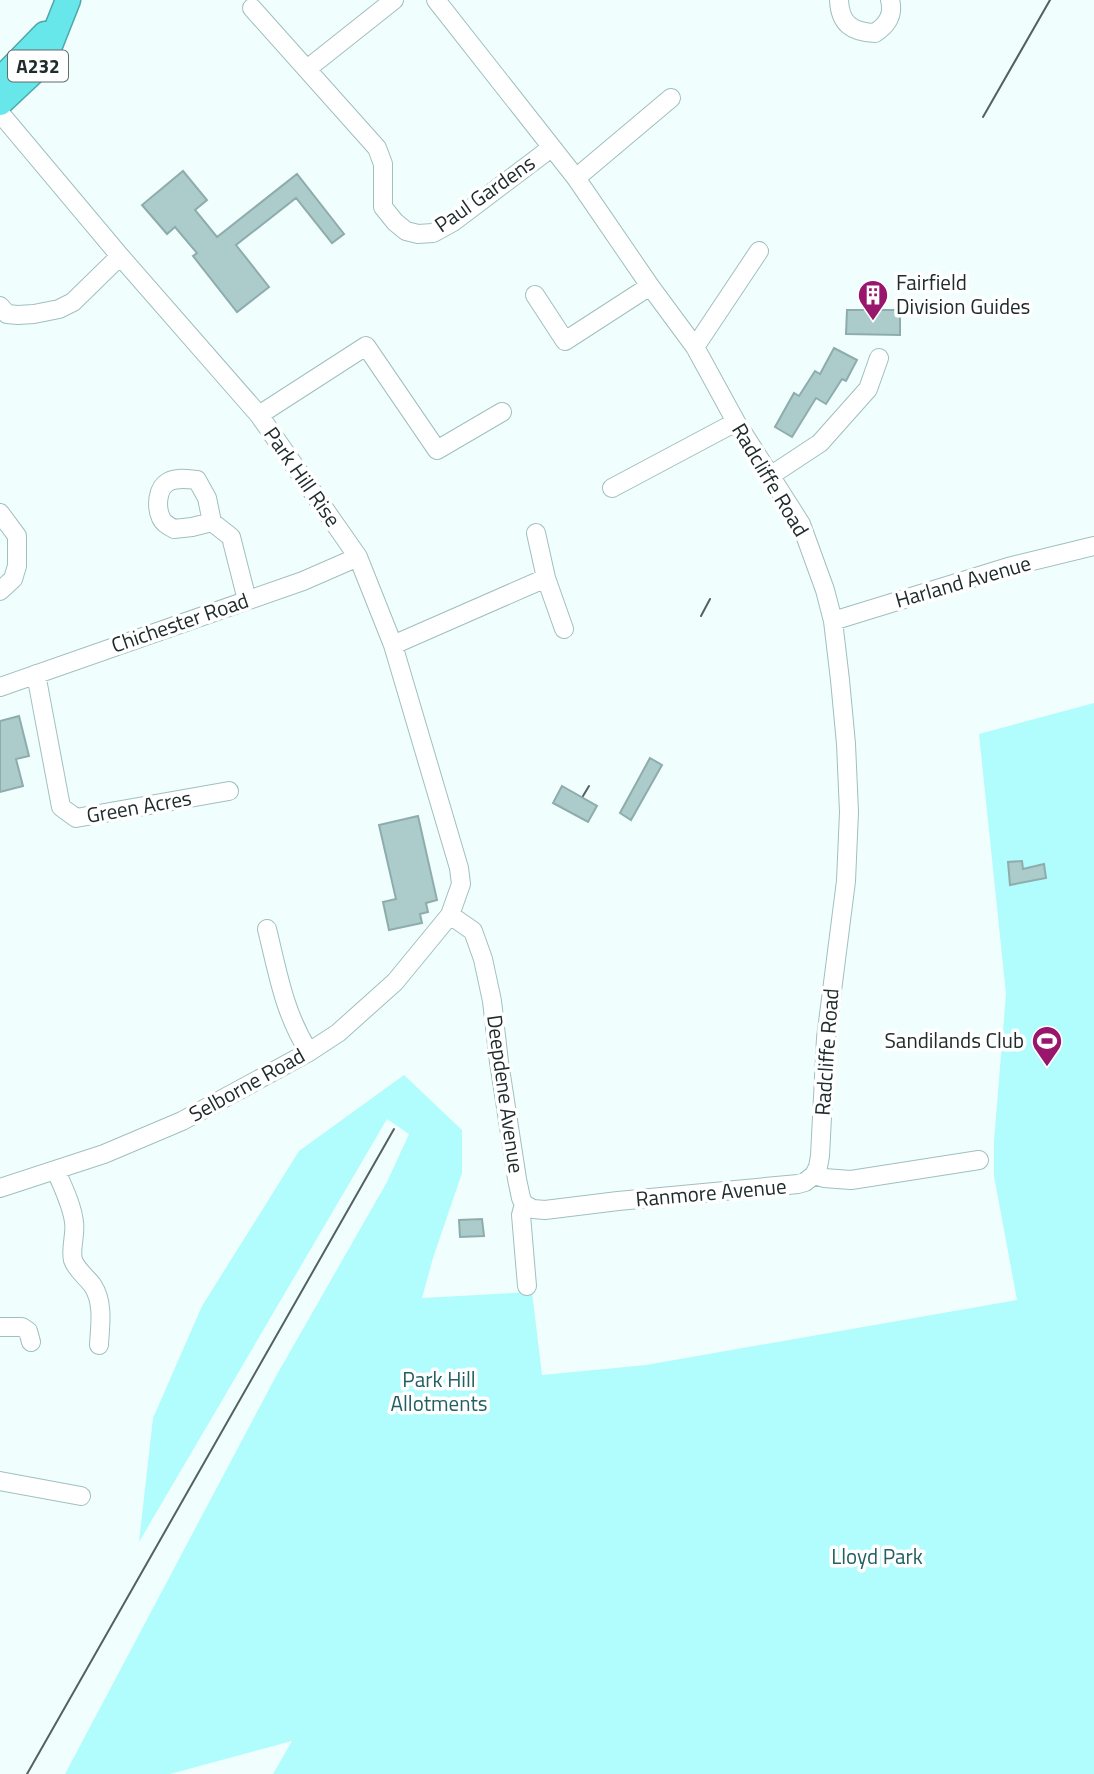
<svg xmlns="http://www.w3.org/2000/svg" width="1094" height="1774" viewBox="0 0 1094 1774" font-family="'Titillium Web',sans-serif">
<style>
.green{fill:#b1fcfc}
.building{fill:#accbcb;stroke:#8eacac;stroke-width:2}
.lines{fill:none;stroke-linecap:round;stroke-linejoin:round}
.minor-casing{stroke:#a0bfbf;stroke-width:20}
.highway-casing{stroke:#4fa6a8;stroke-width:27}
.minor{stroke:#fff;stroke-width:18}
.highway{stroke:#68e7ea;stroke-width:24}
.tram{stroke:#556161;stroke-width:2}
.labels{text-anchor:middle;stroke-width:7;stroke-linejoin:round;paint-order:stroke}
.shield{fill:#fff;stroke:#636b6b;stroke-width:2}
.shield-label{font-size:19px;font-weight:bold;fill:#202c2c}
.street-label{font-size:21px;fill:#202c2c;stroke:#fff}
.poi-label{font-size:21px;fill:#202c2c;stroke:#fff;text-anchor:start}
.park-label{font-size:21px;fill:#226061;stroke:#fff}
</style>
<rect width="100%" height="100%" fill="#f1fefe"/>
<!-- green -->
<path class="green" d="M1094 703V1774H273L292 1741 170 1774H65L275 1378 387 1182 409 1134 387 1119 139 1542 153 1418 202 1306 299 1151 404 1075 462 1130V1173L433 1258 422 1298 532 1292 542 1375 646 1365 1017 1300 994 1176V1141L1006 994 979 734Z"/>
<!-- building -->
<path class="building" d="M183 171 207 200 195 210 217 237 297 174 344 234 332 243 296 198 236 245 269 287 237 312 193 256 197 253 175 227 167 234 142 205Z
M847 310H900V335L846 334Z
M834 348 857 360 846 381 842 379 826 404 816 398 792 437 775 427 794 393 799 396 815 371 820 374Z
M19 716 29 756 16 759 23 786 0 792V721Z
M650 758 662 765 631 820 620 813Z
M562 786 597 806 588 822 553 803Z
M418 816 437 900 426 903 428 912 420 914 422 923 389 930 383 902 396 899 379 825Z
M1022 861 1023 869 1044 864 1046 878 1010 885 1008 862Z
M482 1219 484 1236 460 1237 459 1220Z"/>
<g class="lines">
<!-- minor casing -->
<g class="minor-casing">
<path id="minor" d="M436 0 576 178 650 286 695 347 736 422 801 524 825 590 833 621 840 680 846 744 849 812 846 881 826 1038 820 1156 818 1167 814 1175
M839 0C840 24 852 32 875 33 887 25 894 15 890 0
M252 8 377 148 383 164V207L395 222 406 231 418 234 433 233 453 222 551 148
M307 69 394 0
M0 113 120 256 259 415 358 557 393 645 459 868 461 884 450 915 395 982 338 1033 309 1052 182 1121 104 1154 0 1188
M576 178 671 98
M535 295 565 341 650 286
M0 306 7 314 18 315 34 314 59 309 73 302 120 256
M695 347 759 251
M259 415 366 346 437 450 502 412
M770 476 820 443 868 389 879 358
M612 488 736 422
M0 513 17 536V566L13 579 0 591
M212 522 192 527 174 529C169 526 163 523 161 518 156 507 157 488 168 482 177 477 188 479 197 480L207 498 212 522 231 537 247 600
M536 533 546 578 564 629
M833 621 1008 567 1094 546
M393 645 546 578
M36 674 61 807 76 818 229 791
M0 687 303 581 358 557
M450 915 473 931 483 959 492 1001 499 1062 517 1179 521 1198 524 1204 521 1215 527 1286
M267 929C278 973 284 1013 309 1052
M56 1171C63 1187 72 1205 74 1222 76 1235 70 1248 73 1260 77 1271 87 1277 93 1286 104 1303 100 1326 99 1345
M524 1204 533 1209 545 1210 618 1201 798 1184 805 1182 814 1175 824 1178 851 1180 979 1160
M0 1327H22L28 1331 31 1342
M0 1481 81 1496"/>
</g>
<!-- highway casing -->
<g class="highway-casing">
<path id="highway" d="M0 80 45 34
M0 103 32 73 47 53 68 0"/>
</g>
<!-- minor -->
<use href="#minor" class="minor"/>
<!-- highway -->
<use href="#highway" class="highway"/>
<!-- tram -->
<path class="tram" d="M983 117 1050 0
M701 616 710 599
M583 796 589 786
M27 1774 394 1129"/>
</g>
<!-- icons -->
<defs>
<g id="building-pin" transform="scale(1.575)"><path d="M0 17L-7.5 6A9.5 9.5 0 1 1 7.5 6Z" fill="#98166c" stroke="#fff"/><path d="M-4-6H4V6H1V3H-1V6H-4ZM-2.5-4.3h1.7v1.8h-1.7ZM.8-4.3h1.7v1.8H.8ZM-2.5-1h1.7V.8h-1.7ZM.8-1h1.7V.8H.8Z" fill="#fff"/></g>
<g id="stadium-pin" transform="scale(1.575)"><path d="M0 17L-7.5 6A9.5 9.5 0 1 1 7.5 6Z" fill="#98166c" stroke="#fff"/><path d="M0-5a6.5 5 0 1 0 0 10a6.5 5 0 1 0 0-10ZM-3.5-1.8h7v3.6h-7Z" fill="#fff"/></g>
</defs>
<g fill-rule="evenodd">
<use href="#building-pin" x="873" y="295"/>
<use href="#stadium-pin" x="1047" y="1041"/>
</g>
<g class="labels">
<!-- shield labels -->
<rect class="shield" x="8" y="50.5" width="60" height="31" rx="5"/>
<g class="shield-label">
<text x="38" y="73">A232</text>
</g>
<!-- street labels -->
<g class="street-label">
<text transform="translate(485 194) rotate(-35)" y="7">Paul Gardens</text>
<text transform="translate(302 477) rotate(55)" y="7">Park Hill Rise</text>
<text transform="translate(770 480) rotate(59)" y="7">Radcliffe Road</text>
<text transform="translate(963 582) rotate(-16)" y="7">Harland Avenue</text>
<text transform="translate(180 623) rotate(-19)" y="7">Chichester Road</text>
<text transform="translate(139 807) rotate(-10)" y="7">Green Acres</text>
<text transform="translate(827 1052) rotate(-86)" y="7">Radcliffe Road</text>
<text transform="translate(247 1085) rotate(-29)" y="7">Selborne Road</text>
<text transform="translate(505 1094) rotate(82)" y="7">Deepdene Avenue</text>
<text transform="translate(711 1193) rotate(-5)" y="7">Ranmore Avenue</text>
</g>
<!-- poi labels -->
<g class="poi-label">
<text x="896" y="290">Fairfield<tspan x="896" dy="24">Division Guides</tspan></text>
<text x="1024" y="1048" text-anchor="end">Sandilands Club</text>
</g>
<!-- park labels -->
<g class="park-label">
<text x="439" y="1387">Park Hill<tspan x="439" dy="24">Allotments</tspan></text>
<text x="877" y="1564">Lloyd Park</text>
</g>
</g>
</svg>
